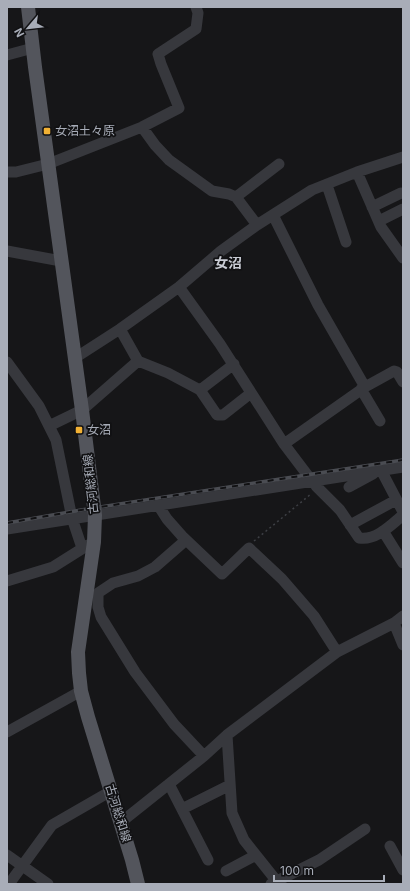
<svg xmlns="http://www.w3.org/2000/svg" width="410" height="891" viewBox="0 0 410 891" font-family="Inter,'Noto Sans JP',sans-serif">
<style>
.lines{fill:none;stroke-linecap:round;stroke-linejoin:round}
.path{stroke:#3d3f44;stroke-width:1.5;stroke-dasharray:2 3;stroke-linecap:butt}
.minor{stroke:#37383d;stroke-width:11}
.major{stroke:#53555c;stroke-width:14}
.rail-casing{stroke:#4a4c52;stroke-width:3.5}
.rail{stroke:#111113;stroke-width:2;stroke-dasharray:6;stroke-linecap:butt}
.poi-dot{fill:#f2b134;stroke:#111113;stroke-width:1.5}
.labels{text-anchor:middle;stroke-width:3.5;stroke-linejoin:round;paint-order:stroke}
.poi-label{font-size:12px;fill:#a8adb8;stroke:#111113;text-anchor:start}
.street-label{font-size:12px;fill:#a8adb8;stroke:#111113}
.quarter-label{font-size:14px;font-weight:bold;fill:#c9ccd4;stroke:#111113}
</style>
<rect width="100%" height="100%" fill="#161618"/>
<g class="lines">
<!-- path -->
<path class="path" d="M254 541 311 494"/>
<!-- minor -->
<path class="minor" d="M7 55 33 48
M142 127 155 145 169 160 212 191 229 194 236 197 257 225
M7 172H16L48 164 142 127 179 108 161 64 158 54 196 29 198 13 196 7
M357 172 381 227 403 258
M327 185 346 242
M236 197 279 164
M372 207 401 193
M273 215 318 305 365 387
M379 221 403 209
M7 251 61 261
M179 287 220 344 284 444 312 481
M120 329 138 361 168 373 200 390 217 415H223L251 393
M75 358 120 329 179 287 221 251 257 225 312 190 357 172 403 157
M7 362 39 406 56 440 72 518 82 548
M361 389 380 421
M200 390 234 364
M49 426 82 410 138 361
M284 444 365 387 394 371 397 372 403 382
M381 470 403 512
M316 486 340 510 359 538C376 541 391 525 403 515
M349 487 373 474
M158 505 167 519 182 536 222 574 249 548 282 579 314 616 337 652
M350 525 396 500
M7 529 403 467
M383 531 403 563
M186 540 155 567 138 576 113 583 98 593V607L101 617 135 672 174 724 204 756
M7 581 53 567 88 545
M394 623 403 645
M7 732 81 691
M227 735 232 813 244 840 279 884
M169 784 208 860
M182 809 230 785
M120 823 204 756 227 735 337 652 394 623 403 616
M390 846 403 870
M7 855 48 884
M226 871 256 855
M9 884 52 825 111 791
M271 884 319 860 365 829"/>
<!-- major -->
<path class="major" d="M28 7 35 67 82 410 95 515 94 542 78 652 79 673 81 691 88 717 132 860 138 884"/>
<!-- rail casing -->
<g class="rail-casing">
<path id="rail" d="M7 523 81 510 403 460"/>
</g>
<!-- rail -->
<use href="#rail" class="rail"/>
</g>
<!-- markers -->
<g class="poi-dot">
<rect x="43" y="127" width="8" height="8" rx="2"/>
<rect x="75" y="426" width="8" height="8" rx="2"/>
</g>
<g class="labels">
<!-- poi labels -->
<g class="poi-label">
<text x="55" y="135">女沼土々原</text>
<text x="87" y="434">女沼</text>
</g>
<!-- street labels -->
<g class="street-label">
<text transform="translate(91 484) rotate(-96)" y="4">古河総和線</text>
<text transform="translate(118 813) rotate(73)" y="4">古河総和線</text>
</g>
<!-- quarter labels -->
<g class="quarter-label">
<text x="228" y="268">女沼</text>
</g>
</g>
<!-- border -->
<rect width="410" height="891" fill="none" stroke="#a8adb8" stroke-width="16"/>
<!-- north arrow -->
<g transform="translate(28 28) rotate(242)" stroke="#111113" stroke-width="3" paint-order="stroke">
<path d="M0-3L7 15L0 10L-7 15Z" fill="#a8adb8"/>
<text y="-6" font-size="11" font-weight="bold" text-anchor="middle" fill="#a8adb8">N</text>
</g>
<!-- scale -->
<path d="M274 875v6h110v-6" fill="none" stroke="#a8adb8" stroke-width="2"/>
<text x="280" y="875" font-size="12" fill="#a8adb8" stroke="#111113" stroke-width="3" paint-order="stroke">100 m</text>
</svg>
